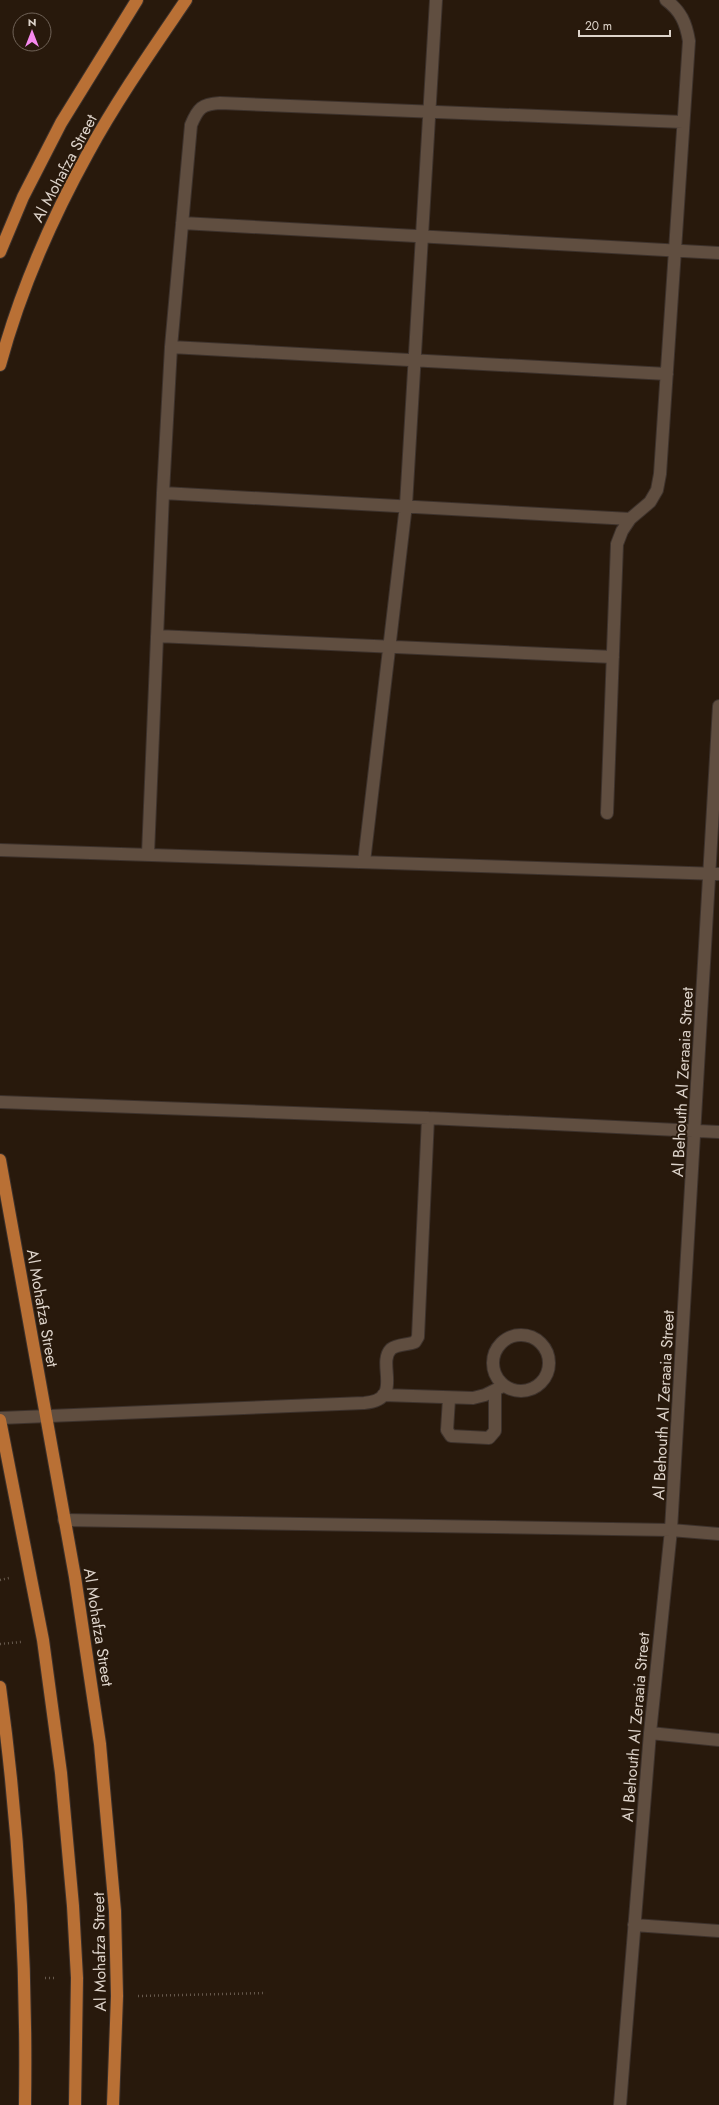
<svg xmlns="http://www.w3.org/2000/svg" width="719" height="2105" viewBox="0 0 719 2105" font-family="Jost,sans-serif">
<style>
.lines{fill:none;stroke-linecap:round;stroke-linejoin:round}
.minor-casing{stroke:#3d322c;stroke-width:14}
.major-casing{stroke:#3d322c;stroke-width:14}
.path{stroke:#66594d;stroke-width:2.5;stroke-dasharray:1 3;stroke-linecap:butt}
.minor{stroke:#604e40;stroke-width:12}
.major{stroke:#b97035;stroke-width:12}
.labels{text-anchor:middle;stroke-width:4;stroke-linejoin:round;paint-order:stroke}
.street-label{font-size:16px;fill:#ddd3ca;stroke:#28190c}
</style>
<rect width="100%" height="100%" fill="#28190c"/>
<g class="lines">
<!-- minor casing -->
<g class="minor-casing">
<path id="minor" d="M182 223 719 253
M171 347 667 374
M163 493 630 519
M157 636 613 657
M607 813 617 544 622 531 630 519 650 502 657 490 660 474 689 41C686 23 681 11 666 0
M0 850 719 874
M148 854 163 493 171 347 191 125C198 108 202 104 220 103L683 122
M364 862 406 505 436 0
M0 1102 428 1118 719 1132
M493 1363a28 28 0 1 1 56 0a28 28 0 1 1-56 0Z
M383 1395 473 1398 485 1395 501 1387
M449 1399 447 1430 451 1436 489 1438 495 1431V1390
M0 1418 364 1403C405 1400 376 1364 391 1349 397 1344 408 1345 415 1342L418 1337 428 1118
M64 1520 671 1530 719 1534
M650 1733 719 1740
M634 1925 719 1931
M620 2105 650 1733 671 1530 719 706"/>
</g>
<!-- major casing -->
<g class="major-casing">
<path id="major" d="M0 252 23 197 61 123 137 0
M0 365C20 291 51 220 88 153 117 100 152 50 186 0
M0 1160 75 1577 100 1744 115 1911 117 1996 113 2105
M0 1420 43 1640 61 1773 73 1906 77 1978 75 2105
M0 1687C19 1825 27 1965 25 2105"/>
</g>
<!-- path -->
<path class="path" d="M0 1580 9 1578
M0 1644 21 1642
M45 1978H56
M138 1996 266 1993"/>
<!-- minor -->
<use href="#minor" class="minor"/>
<!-- major -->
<use href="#major" class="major"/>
</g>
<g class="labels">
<!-- street labels -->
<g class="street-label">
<text transform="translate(64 168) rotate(-62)" y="6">Al Mohafza Street</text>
<text transform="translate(682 1082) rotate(-87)" y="6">Al Behouth Al Zeraaia Street</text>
<text transform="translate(43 1308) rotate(80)" y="6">Al Mohafza Street</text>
<text transform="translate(663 1405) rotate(-87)" y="6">Al Behouth Al Zeraaia Street</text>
<text transform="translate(99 1627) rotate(81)" y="6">Al Mohafza Street</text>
<text transform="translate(635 1727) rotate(-85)" y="6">Al Behouth Al Zeraaia Street</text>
<text transform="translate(99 1952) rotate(-91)" y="6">Al Mohafza Street</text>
</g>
</g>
<!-- north arrow -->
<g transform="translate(32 32)"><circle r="19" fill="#28190c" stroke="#706358"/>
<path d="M0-3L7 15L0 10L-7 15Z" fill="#f689ed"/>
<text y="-6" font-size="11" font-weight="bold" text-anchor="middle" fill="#ddd3ca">N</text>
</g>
<!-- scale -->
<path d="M579 30v6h91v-6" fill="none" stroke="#ddd3ca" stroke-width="2"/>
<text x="585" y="30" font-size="12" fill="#ddd3ca" stroke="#28190c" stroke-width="3" paint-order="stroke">20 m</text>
</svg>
